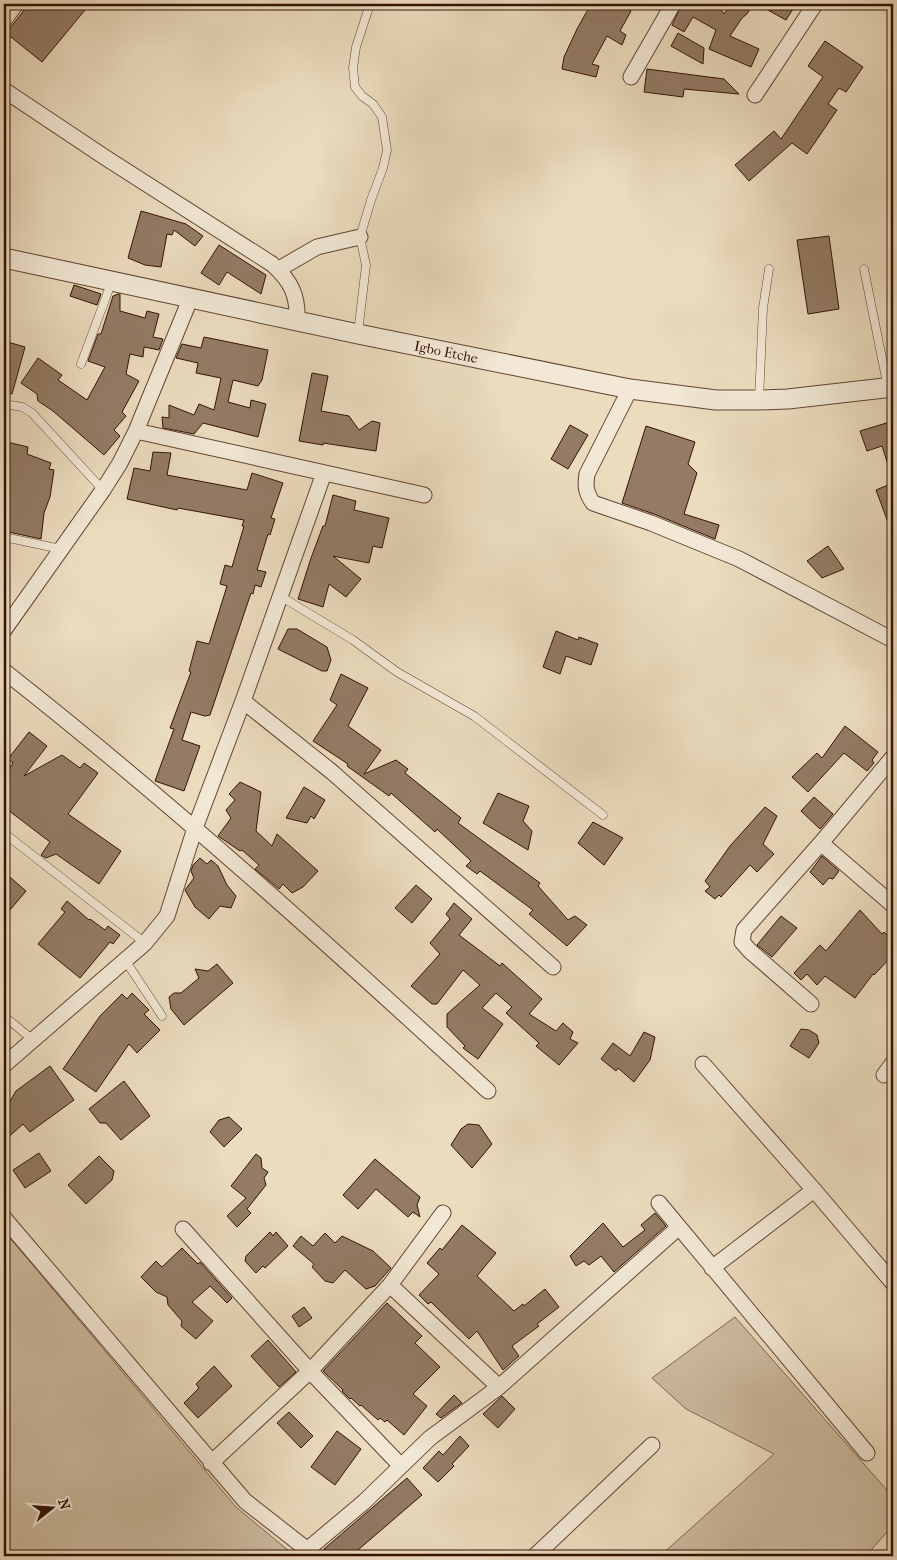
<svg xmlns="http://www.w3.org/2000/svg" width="897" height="1560" viewBox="0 0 897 1560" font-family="'IM FELL French Canon',serif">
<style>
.green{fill:#ccba9f;stroke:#806652}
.building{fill:#937b65;stroke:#341205}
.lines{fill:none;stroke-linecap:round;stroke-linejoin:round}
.service-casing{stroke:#624433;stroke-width:9}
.minor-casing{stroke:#624433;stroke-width:17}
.tertiary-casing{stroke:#624433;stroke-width:21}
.service{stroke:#f2e8d5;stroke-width:8}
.minor{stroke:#f2e8d5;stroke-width:15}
.tertiary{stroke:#f2e8d5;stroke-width:19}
.labels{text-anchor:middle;stroke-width:4.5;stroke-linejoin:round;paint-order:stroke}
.street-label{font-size:14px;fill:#341205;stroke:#f2e8d5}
</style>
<rect width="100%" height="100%" fill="#ebdcbe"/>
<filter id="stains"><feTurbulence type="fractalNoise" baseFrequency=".004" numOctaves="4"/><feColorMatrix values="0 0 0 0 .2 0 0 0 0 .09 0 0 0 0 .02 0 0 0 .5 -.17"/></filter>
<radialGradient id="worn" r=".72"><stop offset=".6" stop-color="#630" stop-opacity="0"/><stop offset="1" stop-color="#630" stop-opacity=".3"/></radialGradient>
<!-- green -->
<path class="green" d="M4 1231 236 1507 295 1556H4Z
M735 1317 893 1497V1525L866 1556H660L774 1454 686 1409 652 1378Z"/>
<!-- building -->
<path class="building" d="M29 4H90L42 62 6 33Z
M591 4H620L631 11 620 31 626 35 622 45 607 36 592 64 599 66 596 77 562 69 564 57 577 29Z
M682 4H716L724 14 731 4H753L747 14 742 18 730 36 759 49 751 67 709 49 716 30 693 17 684 32 672 25Z
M757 4H796L786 20Z
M678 33 704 48 703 64 671 46Z
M825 41 863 67 846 92 839 88 828 104 837 110 807 154 792 143 749 181 735 165 774 131 781 139 823 77 808 66Z
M647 69 724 79 739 94 684 89 683 97 644 92Z
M141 211 186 224 203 236 195 246 174 230 172 235 167 234 161 267 145 265 128 258Z
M829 236 839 309 808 314 797 240Z
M219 245 266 275 261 294 227 272 219 285 201 273Z
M74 285 101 294 97 305 70 296Z
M118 294H120V311L145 318 147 311 159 314 153 337 163 339 159 350 144 347 143 357 130 354 126 374 139 381 122 412 126 416 114 430 120 436 104 455 53 411 38 401 37 394 21 383 38 358 62 375 58 380 87 400 105 367 88 361 98 334H101L113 296Z
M204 337 268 350 262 380 258 386 233 380 228 402 250 408 251 400 266 404 258 437 203 423 194 434 163 428 162 417 169 418V405L194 415 199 404 214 410 221 378 196 373 198 363 176 358 182 344 201 348Z
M4 341 25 347 12 394 4 392Z
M312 373 328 376 321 411 349 416 359 430 372 421 380 423 376 451 323 443V445L299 441Z
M893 421V473L891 474 882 446 867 451 860 431Z
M570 425 588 435 568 469 551 459Z
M646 426 695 442 688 464 697 473 684 514 719 525 715 539 654 514 622 503Z
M7 442 28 447 27 454 51 463 49 469 54 470 50 497 44 513 41 539 4 531 8 516 4 515V454Z
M153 452 171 453 167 475 247 490 252 473 283 483 271 518 275 519 270 535 268 534 257 570 266 572 261 587 255 585 253 594 251 593 210 715 205 716 191 712 182 740 200 746 184 791 155 781 174 729 170 728 191 672 189 671 197 641 209 644 227 586 220 584 225 565 232 567 244 526H242L244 520 178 508 177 510 127 499 134 468 150 471Z
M893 483V533H892L876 490Z
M333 495 356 501 354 510 389 518 382 548 373 546 369 563 333 556 361 579 346 597 329 584 323 607 298 599 311 558 323 526H325Z
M828 546 844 569 822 578 807 561Z
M288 629H297L327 647 331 660 327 671H322L278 649Z
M556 631 578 640 579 637 598 644 591 665 566 656 560 674 543 667Z
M341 674 368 688 348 726 381 750 364 774 396 760 408 769 405 773 461 818 458 823 540 883 538 886 568 920 575 916 587 925 567 946 529 914 533 910 480 871 477 874 466 866 471 861 437 829 435 832 391 793 389 796 347 766 348 764 313 741 337 705 330 700Z
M845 726 878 752 872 760 874 763 867 771 844 753 808 792 792 777 817 753 822 758Z
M29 732 47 746 24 776 62 755 80 768 84 763 98 773 68 814 121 851 99 884 56 854 46 858 41 855 50 842 4 807V777L13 763 8 759Z
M240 782 261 792 256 831 272 846 277 834 318 871 303 887 292 893 283 884 279 889 255 869 259 865 242 850 240 851 218 836 231 818 226 810 235 800 229 794Z
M304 787 325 800 314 819 311 816 307 823 286 818Z
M498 793 529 806 523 821 532 831 528 850 483 823Z
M814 797 833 814 820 829 801 811Z
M765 807 777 816 763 844 774 854 757 872 750 865 721 897 719 895 715 899 705 891 710 887 705 881 730 846Z
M593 822 623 838 604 865 578 843Z
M822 856 839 871 833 879 829 878 823 885 810 872Z
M200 858 207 864 211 860 218 866 227 885 236 896 231 908 220 906 209 919 195 907 185 890 194 878 191 871 193 865Z
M4 872 26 891 10 910 4 904Z
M416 885 432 899 412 923 395 908Z
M67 901 89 920 90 919 105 930 108 926 120 935 113 944 110 942 80 978 38 944 65 912 61 909Z
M454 903 472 919 459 935 500 966 502 963 542 999 529 1014 556 1031 563 1023 573 1032 570 1039 578 1043 559 1065 536 1046 539 1043 506 1013 512 1007 496 993 482 1008 503 1024 478 1059 463 1048 465 1046 447 1027V1014L480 985 463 970 437 1004H432L411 986 440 954 430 943 450 919 446 914Z
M860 910 882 934 884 932 893 941V955L874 975 873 974 855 998 825 976 817 985 807 974 801 980 794 973 820 945 826 951Z
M781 916 797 928 772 957 757 945Z
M217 964 233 983 184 1025 171 1009 169 997 174 993H181L199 978 195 969 208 971Z
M132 993 149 1010 144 1014 160 1030 137 1053 129 1044 96 1092 63 1069 100 1016 122 994 127 999Z
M801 1029 809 1030 817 1035 819 1043 809 1058 790 1046Z
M644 1032 655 1037 650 1060 634 1082 618 1068 616 1071 601 1059 613 1043 630 1056Z
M50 1066 74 1100 30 1132 23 1124 4 1141V1112L16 1091Z
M124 1081 150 1116 121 1140 106 1123H100L89 1109Z
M229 1117 242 1129 224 1147 210 1132 219 1120Z
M468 1124 479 1125 492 1144 472 1168 451 1145 461 1129Z
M39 1153 51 1171 25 1188 13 1170Z
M256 1154 261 1158 262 1168 268 1172 264 1178 266 1185 247 1209 251 1213 237 1227 227 1216 246 1198 231 1186Z
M99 1156 114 1171 112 1180 86 1204 68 1185Z
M375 1159 420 1197 417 1205 420 1217 413 1212 408 1217 376 1189 358 1209 343 1195Z
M655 1213 666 1226 614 1272 601 1256 589 1265 584 1261 576 1266 570 1256 603 1223 623 1247 645 1230 641 1225Z
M462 1225 496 1253 477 1276 514 1311 523 1304 524 1306 545 1289 559 1307 537 1324 539 1326 512 1346 519 1356 503 1370 477 1331 469 1339 431 1302 428 1304 419 1295 439 1274 427 1263 440 1248 442 1250Z
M270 1232 273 1236 276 1232 288 1246 265 1268 263 1266 256 1273 245 1261 246 1256Z
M325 1233 335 1243 342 1236 373 1251 391 1268 375 1286 366 1289 345 1270 333 1283 325 1281 312 1267 314 1264 293 1246 301 1236 313 1246Z
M182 1248 198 1264 200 1262 232 1298 227 1303 210 1286 192 1302 213 1321 196 1339 181 1326 182 1321 168 1305 167 1297 156 1292 141 1277 156 1261 162 1267Z
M387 1303 422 1336 415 1343 440 1367 413 1394 427 1406 404 1435 387 1420 385 1422 380 1418 378 1420 361 1405 360 1406 351 1398 350 1399 342 1391 343 1390 323 1371Z
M304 1307 312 1318 299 1327 292 1316Z
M268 1340 296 1372 279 1387 251 1356Z
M214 1366 232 1386 198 1418 184 1403 199 1388 196 1384Z
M454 1395 462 1403 441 1418 436 1414Z
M502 1396 515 1409 498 1428 483 1414Z
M289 1412 313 1436 301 1448 277 1423Z
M337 1431 361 1449 335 1485 311 1467Z
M460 1436 469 1446 452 1464 454 1466 438 1482 423 1468 439 1451 443 1455Z
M407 1478 422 1495 351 1556H331L324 1549Z"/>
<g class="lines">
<!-- service casing -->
<g class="service-casing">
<path id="service" d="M864 269 888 388
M358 333 366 265 360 237 371 200 383 168 387 150 382 117 373 104 362 96 355 87 353 68 356 47 370 4
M81 364 112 281
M759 400 763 308 769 269
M4 404 22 407 32 413 103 490
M4 537 61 549
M280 596 353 640 397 672 474 716 603 815
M4 833 145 943
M125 960 162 1016
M4 1016 33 1040"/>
</g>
<!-- minor casing -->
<g class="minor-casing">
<path id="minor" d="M4 20 16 4
M631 77 673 4
M4 90 106 158 272 264C291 281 298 295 297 320
M755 95 815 4
M279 269 317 247 360 237
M630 389 587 474C585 486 586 493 593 503L651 523 739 559 893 640
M136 431 424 495
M4 630 103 490 120 463 136 431 191 297
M4 671C172 803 330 946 488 1091
M243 701 332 772 553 967
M821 843 893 905
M811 1004 750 951 742 942 744 930 821 843 893 757
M703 1064 814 1190 893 1283
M4 1065 145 943 167 916 195 828 243 701 324 473
M884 1075 893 1063
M659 1203 867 1453
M4 1218 245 1501 314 1555
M183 1229 310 1371 401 1466
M712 1268 814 1190
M390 1285 499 1387
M211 1463 310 1371 390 1285 443 1213
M308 1549 364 1502 430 1438 499 1387 678 1228
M535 1556 652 1445"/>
</g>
<!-- tertiary casing -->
<g class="tertiary-casing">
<g id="tertiary">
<path id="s1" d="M4 258 358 334 630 389 716 400H759L788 399 893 387"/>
</g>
</g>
<!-- service -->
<use href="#service" class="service"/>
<!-- minor -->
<use href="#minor" class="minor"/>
<!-- tertiary -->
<use href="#tertiary" class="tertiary"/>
</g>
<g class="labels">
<!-- street labels -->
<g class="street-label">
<text dy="5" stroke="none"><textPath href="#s1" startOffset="452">Igbo Etche</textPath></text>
</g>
</g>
<!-- margin -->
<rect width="897" height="1560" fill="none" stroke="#ebdcbe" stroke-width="20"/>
<rect x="5" y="5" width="887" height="1550" fill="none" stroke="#341205" stroke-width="2.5"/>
<rect x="10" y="10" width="877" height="1540" fill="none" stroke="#341205"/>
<!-- north arrow -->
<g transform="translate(52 1508) rotate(73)" stroke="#f2e8d5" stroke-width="4" paint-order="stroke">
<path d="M0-4L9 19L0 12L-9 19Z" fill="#341205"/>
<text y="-8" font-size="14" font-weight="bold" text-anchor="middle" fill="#341205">N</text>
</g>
<rect width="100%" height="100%" filter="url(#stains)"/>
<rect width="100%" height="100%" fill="url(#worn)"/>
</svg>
